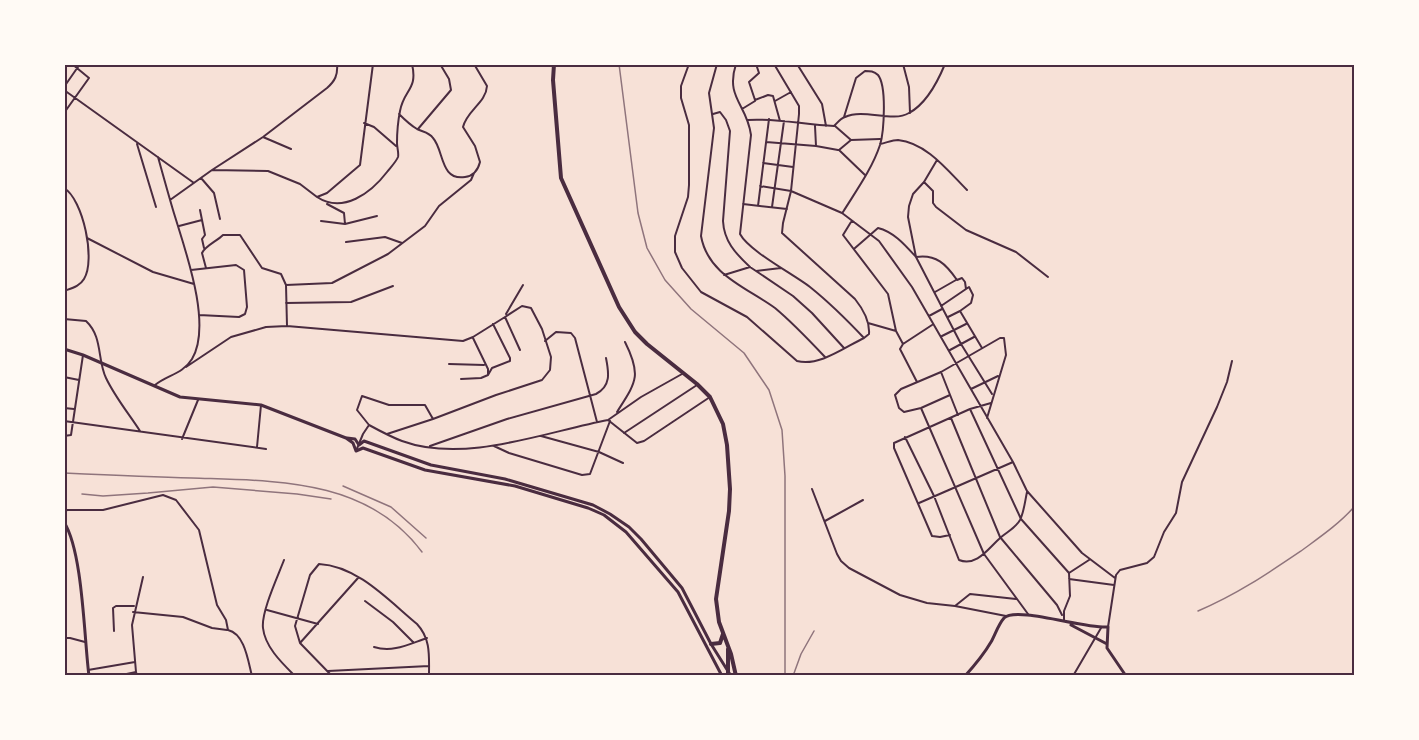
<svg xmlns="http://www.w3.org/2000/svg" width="1419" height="740" viewBox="0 0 1419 740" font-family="'Alegreya Sans',sans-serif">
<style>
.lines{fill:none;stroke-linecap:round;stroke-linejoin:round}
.minor{stroke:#4a2c40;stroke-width:2}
.tertiary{stroke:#4a2c40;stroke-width:3}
.primary{stroke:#4a2c40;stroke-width:4}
.rail{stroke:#8f747c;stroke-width:1.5}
.neatline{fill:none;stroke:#4a2c40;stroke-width:2}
</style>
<rect width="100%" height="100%" fill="#f7e1d7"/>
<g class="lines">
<!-- minor -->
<path class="minor" d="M689 64 681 86V98L689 125V185L688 197 675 236V252L682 268 701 292 747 317 797 361C819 367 845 347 864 338L869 334C870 321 863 309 855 299L782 233 783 223 791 191 799 114V106L774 64
M717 64 709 93 714 128 701 236C708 275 746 287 775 308 793 323 809 340 825 357
M736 64C725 98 747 104 751 135L740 234C749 251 793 274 810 287 830 303 847 320 864 338
M756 64 759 73 749 82 755 100 768 95 773 96 780 121
M797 64 822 104 826 126
M903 64 909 87 910 113
M64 87 80 64
M64 90 194 183
M775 101 791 92
M742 109 755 101
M64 113 89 78 72 64
M399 114C404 119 410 125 417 129 423 132 429 132 433 138 444 150 440 181 465 177 473 176 478 170 480 162L475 146 463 127C467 110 486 103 487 86L474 64
M713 114 720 112 726 120 730 131 723 221C724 241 735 253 750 267
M748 120C777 118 805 125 834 126 837 123 841 118 845 117 864 108 892 123 909 113 926 104 938 81 945 64
M364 123 374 127 396 146
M815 126 816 146
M835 126 851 140
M418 129 451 90 449 79 440 64
M263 137 291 149
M766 142 816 146 838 150
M137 144 156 207
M880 144C886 143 892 140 898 140 927 143 948 171 967 190
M937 160 924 182 913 194 909 206 908 217 916 257 961 344 992 394
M763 163 793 167
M212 170 263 137 327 88C335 81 338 75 337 64
M865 175 839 150 851 140 880 139
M201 178 214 193 220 219
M924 182 933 191V203L936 207 966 230 1016 252 1048 277
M760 186 791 191 842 213 879 241 912 287 1013 462 1027 491 1082 553 1115 578
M64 188C83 199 96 260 84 279 80 286 72 288 64 291
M317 197C343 214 371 193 387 172 390 168 396 162 398 157 399 153 397 148 397 143 397 133 398 121 400 111 404 89 418 90 412 64
M170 200 212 170 268 171 300 184 317 197 327 193 360 165 373 64
M743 204 787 209
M758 206 769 119
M772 207 784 121
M200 210 205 235 202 239 204 248
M843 212C856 191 872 169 880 145 884 132 887 86 878 75 874 71 870 71 865 71L856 78 844 117
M321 221 345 224 344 213 327 204
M854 222H851L843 235 888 294 896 331 903 344
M345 224 377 216
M179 226 202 220
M87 238 153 272 194 284
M346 242 385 237 402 243
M855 248 878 228C894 232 905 245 916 257 936 254 946 264 957 280L962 278 965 282 966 289 969 287 973 295 971 303 960 311
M206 268 202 253C205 246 217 241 223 235H240L262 268 281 274 286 285 287 326
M191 270 236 265 244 270 247 307 245 314 239 317 199 315
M756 271 793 296 812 313 844 348
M724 275 750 267 756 271 781 268
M286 285 332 283 388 254 425 226 439 206 471 180 474 173
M935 292 956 280
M286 303 351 302 393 286
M941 306 966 289
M506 314 523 285
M929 316 942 309
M948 317 960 311 982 348
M64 319 86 321C103 337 97 359 106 378 115 397 129 414 140 431
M868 323 896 331
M942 336 966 324
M473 338 488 369V375L492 368 510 361V358L493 324
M545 341 556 332 571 333 575 338 597 422
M950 350 974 337
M449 364 484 365
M186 367 231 337 266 327 287 326 463 341 473 337 505 317 520 350
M941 372 958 415
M64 377 79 380
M461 379 481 378 488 375
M917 382 900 349 903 344 932 325
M155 385C167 375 183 374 192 359 213 324 184 247 173 210 168 193 163 175 158 157
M971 389 998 376
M950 395 921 408 904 412 899 408 895 395 901 389 941 372 1000 338H1004L1006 355 987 418
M64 408 74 409
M921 408 984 554 1028 614
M970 409 1021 519 1069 573 1070 596 1064 611V620
M617 412C636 382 642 376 625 342
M951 418 1000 537 1057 605 1062 615
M608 420 641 397 682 374
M64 421 266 449
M369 425 357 410 362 396 389 405H425L433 419
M624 433 697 385
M387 434 433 419 496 395 542 380 550 370 551 357 542 329 531 308 522 306 505 317
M64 436 71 435 83 355
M541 436 599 452 623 463
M905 437 934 496 959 560C976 567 988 549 999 539 1006 532 1015 529 1020 520 1024 512 1025 501 1027 492
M182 439 198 400
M430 446 507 419 596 394C611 386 609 373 606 358
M494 446 509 453 582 475 590 474 610 421
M257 447 261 405
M356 451 363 434 369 425C380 431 391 437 402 441 465 464 545 432 608 420L637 443 644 441 710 397
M812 489 837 554 841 561 849 568 900 595 927 603 955 606 1006 616
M919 503 1013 462
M64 513 67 510H103L163 495 176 500 199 530 217 605 226 620 228 630C245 634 248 661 252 676
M825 521 863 500
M950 535 940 537 932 536 894 448V443L970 409 991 403
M284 560C278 576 261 612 263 628 265 647 282 663 295 676
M1069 573 1089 560
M1069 579 1114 585
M365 601 393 622 413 642
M955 606 970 594 1016 599
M267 610 318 624
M133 612 183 617 212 628 227 630
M1108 627 1116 575 1120 570 1147 563 1154 557 1164 532 1176 513 1182 482 1217 407 1227 382 1232 361
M114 631 113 608 116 606H134
M64 638H70L85 642
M300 643 358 578
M374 647C393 653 409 644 427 638
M88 670 135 662
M328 671 429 666
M136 672 132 625 143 577
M117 676 136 672 137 676
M332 676 300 643 295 626 310 575 319 564C358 566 389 601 417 624 431 639 429 656 429 676
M1073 676 1101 628"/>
<!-- tertiary -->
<path class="tertiary" d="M64 349 83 355 180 397 261 405 346 438 353 443 356 451 363 448 425 470 515 486 588 508 604 515 626 532 678 592 722 676
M347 438 355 439 359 445 364 441 431 465 505 479 593 505 610 514 629 527 641 539 682 588 711 644 731 676
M64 522C83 552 84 638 89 676
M1071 625 1107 644
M965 676C974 666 984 654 991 642 995 635 998 625 1004 618 1016 606 1085 629 1108 627L1107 648 1126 676"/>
<!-- primary -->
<path class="primary" d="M554 64 553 80 561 178 619 307 635 332 647 344 697 384 710 397 723 424 727 445 730 489 729 511 716 599 719 622 731 654 736 676
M711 644 720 643 723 634
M728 676V649"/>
<!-- rail -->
<path class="rail" d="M619 64 638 213 647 248 665 280 691 309 744 353 769 390 782 430 785 476V676
M64 473C107 475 150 477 192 478 276 481 367 478 422 552
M343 486 391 507 426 538
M82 494 103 496 148 493 213 487 297 494 331 499
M1198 611C1236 595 1267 574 1301 551 1320 537 1339 524 1354 507
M793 676 801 654 814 631"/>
</g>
<!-- border -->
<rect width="1419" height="740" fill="none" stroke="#fffaf5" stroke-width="132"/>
<rect x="66" y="66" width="1287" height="608" class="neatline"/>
</svg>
